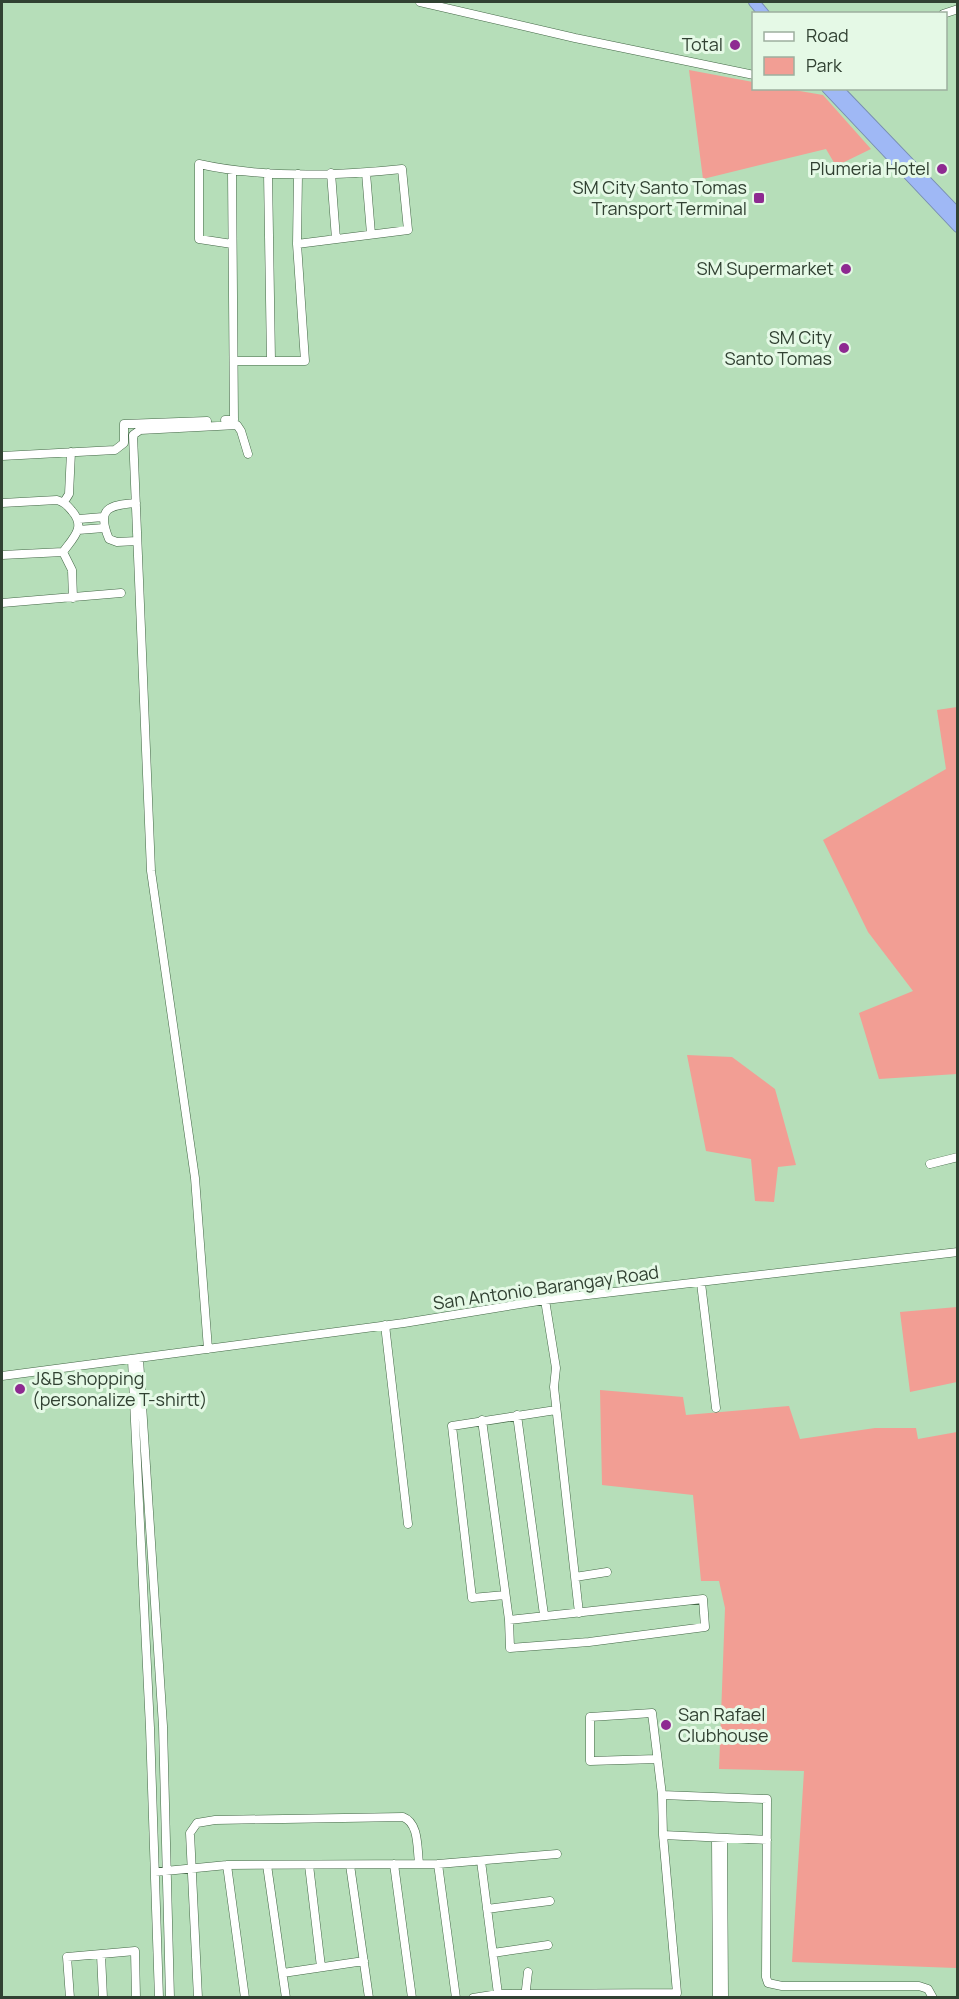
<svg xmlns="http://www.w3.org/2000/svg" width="959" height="1999" viewBox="0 0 959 1999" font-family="Manrope,sans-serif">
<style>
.green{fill:#f29e94}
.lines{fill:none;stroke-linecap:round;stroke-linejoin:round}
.minor-casing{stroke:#436746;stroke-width:9}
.highway-casing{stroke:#788eb1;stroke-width:12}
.minor{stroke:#fff;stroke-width:8}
.highway{stroke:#9fb8f5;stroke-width:10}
.poi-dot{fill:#8e2a91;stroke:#e5f9e6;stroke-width:2}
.labels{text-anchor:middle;stroke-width:6;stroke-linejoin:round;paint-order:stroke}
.poi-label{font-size:18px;fill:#314132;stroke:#e5f9e6;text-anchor:end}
.street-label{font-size:18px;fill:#314132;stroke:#e5f9e6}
</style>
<rect width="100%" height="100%" fill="#b6deb9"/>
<!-- green -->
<path class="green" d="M689 70 753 82 754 88 788 89 823 95 871 149 836 166 826 149 703 179Z
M957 707V1074L879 1079 859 1013 913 991 868 932 823 840 946 769 937 710Z
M687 1055 732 1057 775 1089 796 1165 778 1167 774 1202 755 1201 751 1159 706 1151Z
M957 1307V1382L910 1392 900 1312Z
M600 1390 683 1397 686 1415 789 1406 800 1439 875 1428H916L918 1439 957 1432 956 1968 792 1962 804 1771 719 1769 725 1608 719 1581H701L693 1495 602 1485Z"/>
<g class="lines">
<!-- minor casing -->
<g class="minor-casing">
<path id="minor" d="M420 2 575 38 754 75
M943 14 958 9
M268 173 271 361
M331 173 336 239
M366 173 371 234
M232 244 199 239V164C262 178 337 176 402 169L408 230 297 244
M234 361H305L297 244 298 174
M225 420H234L232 172
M2 456 115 450 124 443V424L207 421
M64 502 69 494 71 452
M2 503 57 500C64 502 67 505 72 511 86 527 74 537 63 552L2 555
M136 503C109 505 96 508 109 539L117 542 137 541
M79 519 103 517
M78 530 104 528
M63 552 72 570 73 598
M2 603 121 593
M930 1164 958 1157
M701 1283 716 1408
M545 1300 556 1368 554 1387 579 1613
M385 1325 408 1524
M208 1349 195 1178 151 871 133 435 140 430 237 425 241 431 248 454
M139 1359 163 1726 170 1998
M132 1360 150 1728 159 1998
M2 1376 404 1323 545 1300 958 1252
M517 1415 544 1615
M482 1420 509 1620 510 1648 589 1642 705 1627 703 1599 509 1620
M575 1577 607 1572
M505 1595 472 1598 452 1426 556 1410
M662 1795 767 1799 766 1977 768 1983 782 1986H919L928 1989 933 1998
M663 1835 767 1840
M716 1838 717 1998
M723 1838 724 1998
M481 1861 498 1994
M394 1864 412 1998
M438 1864 456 1998
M227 1865 245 1998
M267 1865 286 1998
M309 1865 321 1967
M350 1865 369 1998
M155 1872 227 1865 438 1864 557 1854
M487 1909 550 1901
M493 1953 548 1945
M101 1955 103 1998
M283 1973 364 1961
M70 1998 67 1957 135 1951 136 1998
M198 1998 190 1833 197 1823 215 1820 403 1817C419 1823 417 1847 419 1863
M473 1998 498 1994 677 1993 663 1835 662 1795 652 1713 590 1717V1761L657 1759
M525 1998 528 1972"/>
</g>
<!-- highway casing -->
<g class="highway-casing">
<path id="highway" d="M754 2 764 14
M827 88 958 227
M837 88 958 214"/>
</g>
<!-- minor -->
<use href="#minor" class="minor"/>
<!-- highway -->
<use href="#highway" class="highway"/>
</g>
<!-- markers -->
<g class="poi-dot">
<circle cx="735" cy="45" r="6"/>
<circle cx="942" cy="169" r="6"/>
<rect x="753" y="192" width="12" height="12" rx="3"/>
<circle cx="846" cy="269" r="6"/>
<circle cx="844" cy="348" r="6"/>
<circle cx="20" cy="1389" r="6"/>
<circle cx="666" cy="1725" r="6"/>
</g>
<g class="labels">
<!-- poi labels -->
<g class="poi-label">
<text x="723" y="51">Total</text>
<text x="930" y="175">Plumeria Hotel</text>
<text x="747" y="194">SM City Santo Tomas<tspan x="747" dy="21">Transport Terminal</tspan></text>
<text x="834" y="275">SM Supermarket</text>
<text x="832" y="344">SM City<tspan x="832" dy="21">Santo Tomas</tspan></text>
<text x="32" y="1385" text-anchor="start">J&amp;B shopping<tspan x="32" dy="21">(personalize T-shirtt)</tspan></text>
<text x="678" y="1721" text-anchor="start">San Rafael<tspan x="678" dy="21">Clubhouse</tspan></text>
</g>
<!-- street labels -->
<g class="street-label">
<text transform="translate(546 1288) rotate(-8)" y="6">San Antonio Barangay Road</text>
</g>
</g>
<!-- border -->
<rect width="959" height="1999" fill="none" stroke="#314132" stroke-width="6"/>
<!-- legend -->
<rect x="752" y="12" width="195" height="78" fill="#e5f9e6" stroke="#9daf9e" stroke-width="1.5"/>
<rect x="764" y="32" width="30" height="9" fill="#ffffff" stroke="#9daf9e" stroke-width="1.5"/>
<text x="806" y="42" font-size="18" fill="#314132">Road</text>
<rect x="764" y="57" width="30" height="18" fill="#f29e94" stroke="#9daf9e" stroke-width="1.5"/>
<text x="806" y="72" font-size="18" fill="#314132">Park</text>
</svg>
